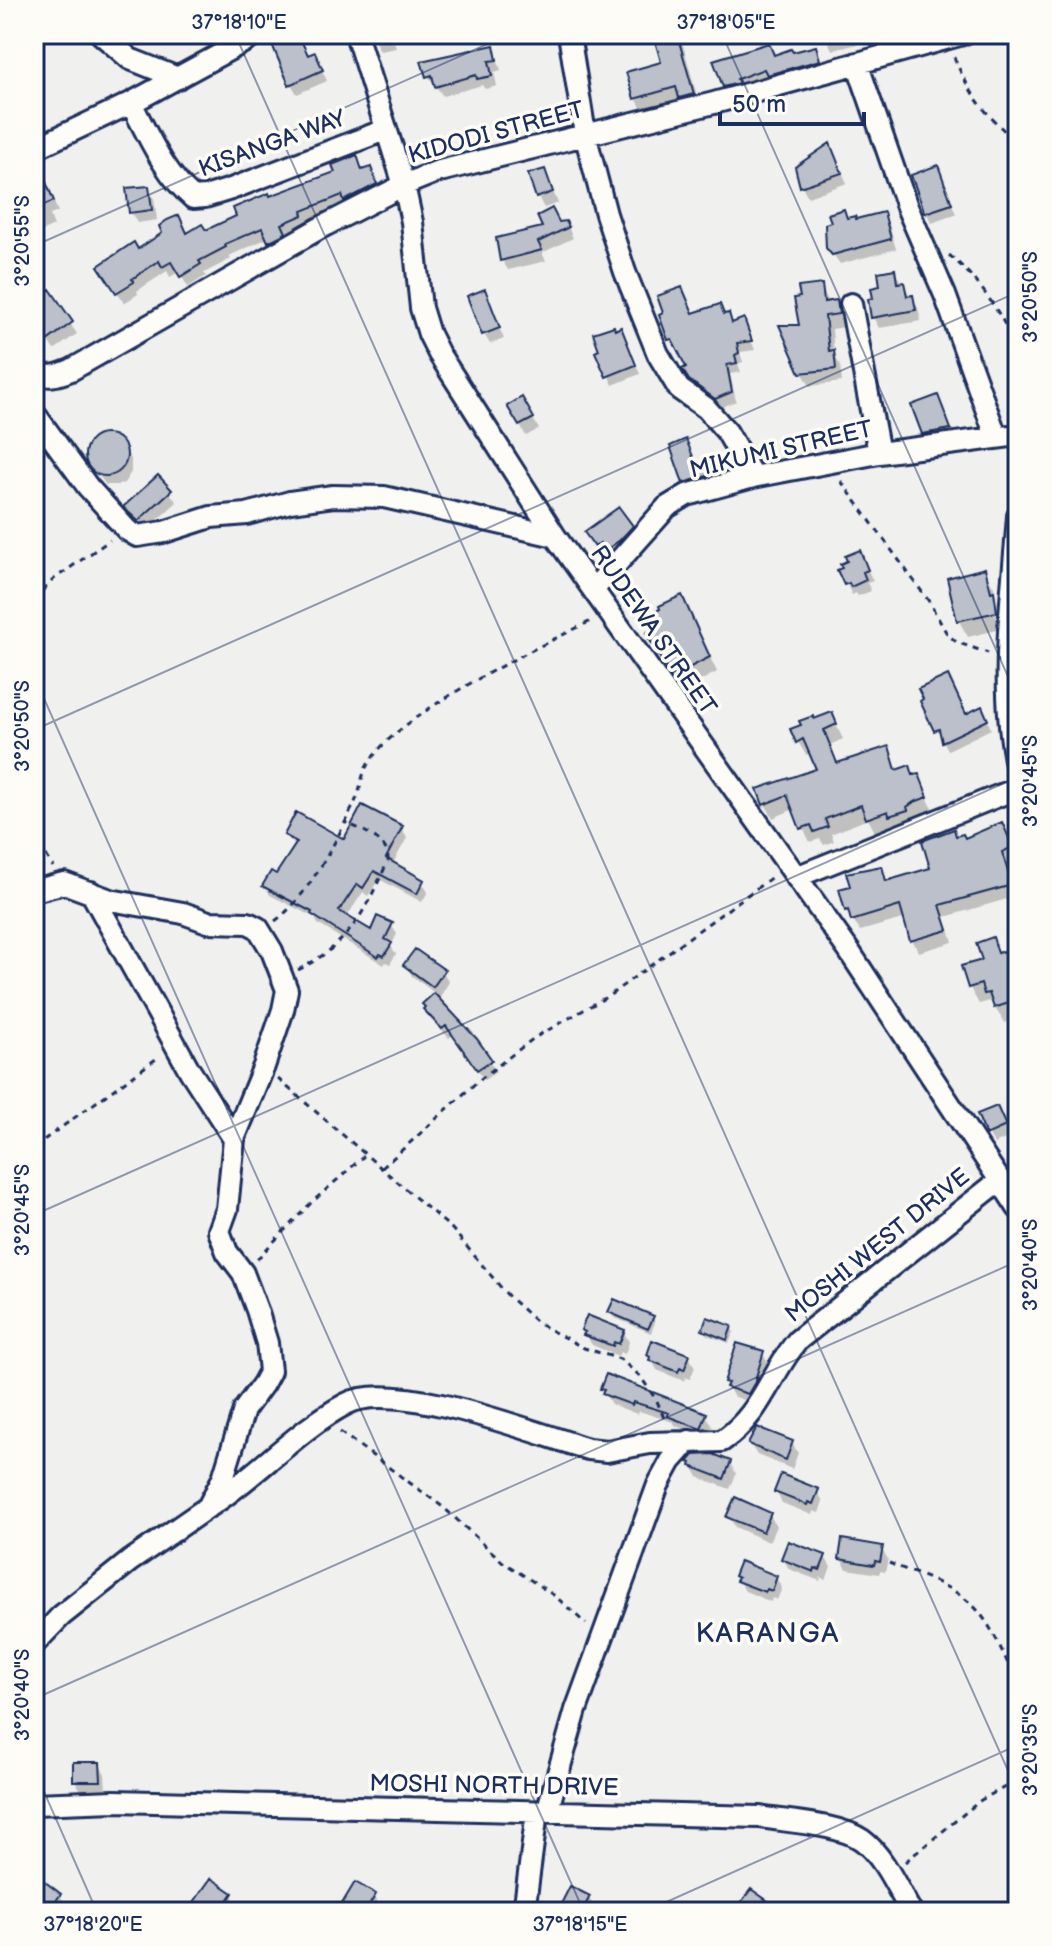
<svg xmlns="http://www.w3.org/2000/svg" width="1052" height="1946" viewBox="0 0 1052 1946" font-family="'Balsamiq Sans',sans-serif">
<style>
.shadow{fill:#0003}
.building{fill:#bbc0ca;stroke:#1b2f5e;stroke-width:2}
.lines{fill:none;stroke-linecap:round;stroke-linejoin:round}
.minor-casing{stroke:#1b2f5e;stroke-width:26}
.path{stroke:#1b2f5e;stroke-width:3;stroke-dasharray:6 6;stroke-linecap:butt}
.minor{stroke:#fdfcf7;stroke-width:20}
.ticks{fill:none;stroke:#1b2f5e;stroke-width:2;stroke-opacity:0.45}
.labels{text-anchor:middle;stroke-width:7;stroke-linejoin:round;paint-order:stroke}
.street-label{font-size:24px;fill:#1b2f5e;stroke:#fdfcf7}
.quarter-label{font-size:28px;letter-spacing:2px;fill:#1b2f5e;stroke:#fdfcf7}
.neatline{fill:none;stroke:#1b2f5e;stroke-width:3}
.ticks-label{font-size:20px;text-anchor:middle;fill:#1b2f5e}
</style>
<rect width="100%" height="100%" fill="#f0f0ee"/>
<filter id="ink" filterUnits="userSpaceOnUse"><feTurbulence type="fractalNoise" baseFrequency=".0125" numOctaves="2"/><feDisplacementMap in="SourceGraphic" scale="16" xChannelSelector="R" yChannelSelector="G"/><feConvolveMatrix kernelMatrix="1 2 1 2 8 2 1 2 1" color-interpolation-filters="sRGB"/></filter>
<g filter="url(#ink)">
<!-- shadow -->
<path class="shadow" d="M295 34 308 57 320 65 327 81 297 94 291 84Z
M371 34H422L393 37 396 48 380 51Z
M655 34H680L696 92 680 96V100L698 96 701 109 644 113 636 98 663 64Z
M825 34H865L867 42 832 50Z
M493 47 501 70 494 72 497 86 485 89 482 85 443 96 428 76Z
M792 54 819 55 822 67 773 81 769 75 729 93 725 86 774 57Z
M830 146 847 183 808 197 802 186 798 168Z
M356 157 363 171 370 169 382 196 307 223 308 227 276 252 268 238 229 256 231 259 204 273 206 276 188 287 179 272 170 277 167 271 137 291 138 294 124 303 107 278 137 251 205 232 270 199 337 173Z
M937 168 956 214 932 223 926 212Z
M544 171 558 203 544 208 538 197Z
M34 182 48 188 58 212 50 215 54 226 34 235Z
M148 188 154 198 157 220 137 223 131 212Z
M883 214 889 224 896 249 840 264 828 247 848 220 856 221Z
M566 223 573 238 542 253 546 261 508 270 502 260Z
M894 271 918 308 921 321 879 328 873 317 875 300Z
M1018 275V296L1014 276Z
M821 286 829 303 836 302 843 315 845 327 832 329 834 355 840 365 842 382 810 386 802 372 801 327Z
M34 288 42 297 49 292 77 334 54 350 34 321Z
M484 291 504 339 490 344 484 334Z
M693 315H728L733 324 743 321 755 350 740 352 743 362 738 364 741 372 730 374 736 401 722 407 696 389 685 369 688 368 678 347 675 348 670 339Z
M625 339 640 374 613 385 598 353Z
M522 399 539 429 526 436 509 406Z
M939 401 952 433 927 438 924 433Z
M109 436 115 438 131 459V472L124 483 118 485H106L88 461 86 453 92 442Z
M696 466 712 470 717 483 690 490 685 482Z
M158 478 177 502 145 531 126 507Z
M631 527 638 537 613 560 608 552 602 556 593 543Z
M859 552 873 581 867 583 871 591 858 596 856 593 852 595 840 571Z
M984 571 994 587 996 599 992 595 997 622H1001L998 602 1002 610 1005 628 968 637 959 621 949 579Z
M682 598 717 672 681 691 649 633Z
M923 702 966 716 986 717 991 729 948 750Z
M831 715 843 739 830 745 838 765 888 749 898 771 914 777 918 776 934 812 899 830 896 824 875 832 868 819 831 834 834 841 824 845 820 839 810 842 794 809 773 818 765 804 818 771 811 753 806 755 798 742 814 722Z
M401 828 407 838 392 865 422 882 428 892 422 902 379 879 368 896 363 892 346 918 372 933 391 925 397 934 391 946 396 954 390 964 386 962 384 965 318 924 315 918 270 895 265 886 276 877 296 847 286 835 345 841Z
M953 831 957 838 965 840 1008 836 1018 859 1007 864 1017 896 945 917 953 942 919 952 912 940 906 918 860 931 847 911 841 891 852 887 881 868 888 883 933 869Z
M992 940 1001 955 1013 963 1018 962V1019L1005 1023 990 1001 979 1004 970 988 964 968 984 961Z
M406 965 443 972 449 982 438 1000 476 1040 496 1072 484 1080 453 1035 449 1038 431 1020 424 1004 436 994 412 976Z
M1002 1119 1010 1137 994 1144 988 1134Z
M611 1312 653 1318 655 1322 651 1333 613 1317Z
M731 1328 734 1332 729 1343 707 1335 704 1330Z
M583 1330 623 1331 629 1342 625 1354 620 1352 618 1356 592 1345Z
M762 1353 768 1362 753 1403 733 1396 726 1382Z
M649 1355 689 1357 695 1367 690 1379 685 1377 684 1381 657 1370Z
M602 1389 706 1415 712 1426 707 1438 676 1426 673 1422 639 1411 637 1414 611 1404Z
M792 1443 798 1453 792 1469 757 1455 750 1444Z
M690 1462 730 1463 736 1474 730 1489 698 1477Z
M817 1491 823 1501 819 1513 813 1511 812 1515 782 1503 776 1492Z
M770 1515 776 1526 769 1542 735 1527 729 1516Z
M881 1548 888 1559 885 1572 880 1571 879 1574 847 1569 841 1559Z
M825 1557 831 1567 826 1580 821 1577 820 1581 789 1569 783 1558Z
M736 1576 776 1578 782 1588 777 1600 772 1598 771 1602 745 1591Z
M99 1764 105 1774 106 1791H81L75 1780Z
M34 1890 60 1895 69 1911 34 1912Z
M232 1895 240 1912H190Z
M374 1896 384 1912H339Z
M589 1898 597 1912H559Z
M766 1903 772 1912H736Z"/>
<!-- building -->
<path class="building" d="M290 34H298L308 55 315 52 323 70 289 85 271 42Z
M653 34H677L694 94 679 98 676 87 634 99 626 72 661 62Z
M769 43 774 55 791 49 793 52 816 46 820 60 767 75 764 69 737 79 739 83 723 87 713 60Z
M494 45 497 60 489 61 492 76 477 79 476 75 435 87 432 75 426 77 421 61Z
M830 143 842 173 800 187 795 167Z
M357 155 362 170 371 167 377 184 344 201 342 195 302 211 303 215 282 224 286 233 268 242 262 228 225 244 226 247 199 261 201 264 180 277 171 262 162 267 159 261 132 279 134 282 116 293 98 266 134 242 138 249 162 233 159 226 167 220 179 215 187 233 202 224 206 230 236 216 233 208 269 193 270 196 335 172 332 165Z
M37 161 54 201 38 208 34 200V162Z
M938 165 952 204 925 213 911 175Z
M545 169 553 192 536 198 528 174Z
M149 186 152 210 129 213 126 188Z
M552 208 559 222 566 221 569 227 538 242 542 250 500 261 496 238 542 227 537 216Z
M844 209 847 218 855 216 856 219 884 212 891 239 832 255 826 248 825 224 831 222 828 214Z
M895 269 897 283 904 282 907 296 913 295 916 310 871 318 868 299 873 298 871 288 880 286 878 272Z
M822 284 824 302 837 300 839 314 825 316 829 351 834 350 836 369 800 373 779 325H799L794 298 800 297 798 287Z
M682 287 693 313 720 304 724 314 729 313 732 323 744 318 752 341 737 343 739 353 735 355 737 363 727 365 732 392 715 399 689 380 682 369 686 367 672 339 668 340 659 315 663 313 657 296Z
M50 289 73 322 47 341 34 323V300Z
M485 289 500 328 482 335 467 296Z
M614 326 615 330 621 327 636 365 606 377 595 352 599 350 593 333Z
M938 395 951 429 922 434 911 405Z
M522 397 534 418 519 426 507 406Z
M85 455a21 21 0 1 1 42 0a21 21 0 1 1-42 0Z
M686 439 696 464 708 459 714 474 683 483 670 446Z
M158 475 172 490 138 521 123 507Z
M619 507 633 526 620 540 606 550 600 543 595 547 584 532Z
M860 550 868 570 863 572 866 580 851 587 849 583 844 585 837 570 842 568 840 564 847 561 845 556Z
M985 568 991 592 994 591 997 612 957 621 947 578Z
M682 595 710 657 671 677 646 633 651 630 645 617 660 609 659 606Z
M948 675 966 714 982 706 988 720 942 742 939 729 934 731 920 701 923 699 918 689Z
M832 712 837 724 824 730 837 763 889 746 896 770 910 765 913 775 919 774 928 797 914 802 907 807 908 810 889 816 888 811 866 819 861 805 825 819 828 827 814 832 811 825 800 829 787 795 763 805 757 789 816 769 803 739 796 743 790 729 801 725 799 721 813 716 814 719Z
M362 805 403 826 386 858 424 880 417 894 374 871 363 888 357 884 339 911 371 930 377 916 393 923 385 939 392 943 384 956 380 954 378 957 311 914 312 912 262 886 271 871 276 874 297 842 284 835 296 812 344 839Z
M1002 822 1013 847 1002 852 1012 885 940 905 948 930 910 941 900 906 851 921 848 910 845 911 839 889 850 886 846 873 882 866 886 881 930 868 922 841 954 829 956 836 963 834 965 838Z
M993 937 998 953 1004 951 1006 956 1010 955 1012 961 1018 959V1000L994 1008 989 993 984 994 981 984 968 988 961 966 982 960 976 943Z
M415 949 445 970 433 987 403 965Z
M434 993 477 1039 492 1060 477 1070 446 1026 442 1029 423 1009 425 1007 422 1004Z
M997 1106 1006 1126 986 1135 977 1114Z
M614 1299 654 1316 648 1329 608 1312Z
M587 1315 625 1330 619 1344 614 1342 613 1346 583 1335 585 1332 581 1330Z
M707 1317 732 1326 727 1340 702 1330Z
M652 1340 690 1355 684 1370 680 1368 678 1372 649 1360 650 1357 647 1355Z
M737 1343 764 1351 756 1377H758L748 1394 726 1387 728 1383 724 1382Z
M606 1374 707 1413 701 1429 667 1416 669 1413 633 1402 632 1405 602 1394 604 1390 600 1389Z
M757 1427 793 1441 786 1460 748 1444Z
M713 1454 731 1461 724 1479 690 1466 691 1463 688 1462 694 1455Z
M781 1474 819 1489 813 1504 808 1502 807 1505 774 1492Z
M735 1497 771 1513 763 1532 726 1517Z
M842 1539 883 1546 880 1562 875 1561 874 1565 839 1559Z
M788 1541 826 1555 820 1570 815 1568 814 1572 781 1559Z
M740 1561 777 1576 772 1591 767 1589 765 1592 736 1581 738 1578 734 1576Z
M73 1762H100L101 1781H73Z
M40 1878 61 1894 47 1912H34V1887Z
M211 1878 233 1893 220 1912H187Z
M355 1882 376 1894 365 1912H337Z
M570 1886 590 1896 582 1912H557Z
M751 1889 768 1901 760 1912H734Z"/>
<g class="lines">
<!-- minor casing -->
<g class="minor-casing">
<path id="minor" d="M101 34 130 59 178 78
M356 34 404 185 412 222 421 308 429 334 439 354 555 536 849 951 1018 1208
M569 34 585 134 606 214 625 272 658 354 679 389 706 408 727 432 753 477
M857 63 907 207 945 295 996 436
M131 103C149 137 164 173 193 198L205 197 231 189 385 130
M34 149 131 103 258 34
M851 304 879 453
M34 370C45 380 59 375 71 370L320 228 404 185 436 172 714 103 963 34
M34 413 88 487 127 530 137 536 164 532 211 517 247 514 290 502 333 496 384 497 555 536
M1018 516C1012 601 998 690 1018 774
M594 589 667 507 687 495 753 477 879 453 1018 435
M796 877 1018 788
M34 891 64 883 110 900 183 913 208 922 248 923 258 928 272 951 287 990 283 1010 264 1066 234 1139 227 1209 219 1231 227 1252 243 1273 257 1310 267 1343 270 1371 263 1384 244 1410 223 1478 208 1507 130 1561 61 1616 34 1644
M91 892 190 1071 234 1139
M210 1506C258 1475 297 1430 346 1404 394 1378 535 1433 588 1449L607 1451 650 1443 722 1441C762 1414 769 1375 798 1340L999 1181
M34 1804 115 1801 760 1817C788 1822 839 1824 862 1840 884 1856 898 1890 911 1912
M547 1812 576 1710 658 1485 671 1461 689 1441
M524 1912 537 1812"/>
</g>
<!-- path -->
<path class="path" d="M954 57C969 93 987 118 1018 142
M949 255C980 280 1003 316 1018 352
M841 481 928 600 946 632 956 642 988 653
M34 599 54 579 110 540
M34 834 53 867
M275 921C307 899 339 836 356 800 361 789 361 776 367 766 393 715 538 647 591 621
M298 970C352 942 363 914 388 861 389 838 362 831 345 822
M278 1079 452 1229 509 1297 539 1324 584 1348 620 1359 640 1376 657 1401 666 1423
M34 1147 160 1056
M382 1168 478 1081 534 1038 610 995 772 877
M257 1259 310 1204 364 1156
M340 1432 443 1507 503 1562 555 1596 586 1624
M889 1563C915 1574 947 1583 969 1602 992 1621 1004 1658 1018 1684
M905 1862 981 1800 1018 1780"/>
<!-- minor -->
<use href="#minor" class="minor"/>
</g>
</g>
<!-- ticks -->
<path class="ticks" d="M235 34 1018 1793M722 34 1018 699M34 246 510 34M34 676 584 1912M34 730 1018 292M34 1215 1018 777M34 1699 1018 1261M34 1769 97 1912M644 1912 1018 1745"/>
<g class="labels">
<!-- street labels -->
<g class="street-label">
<text transform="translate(496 132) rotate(-15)" y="8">KIDODI STREET</text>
<text transform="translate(272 143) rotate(-20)" y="8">KISANGA WAY</text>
<text transform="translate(781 449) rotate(-13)" y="8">MIKUMI STREET</text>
<text transform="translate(654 630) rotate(55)" y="8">RUDEWA STREET</text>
<text transform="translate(877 1245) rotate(-39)" y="8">MOSHI WEST DRIVE</text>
<text transform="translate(494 1785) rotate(1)" y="8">MOSHI NORTH DRIVE</text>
</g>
<!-- quarter labels -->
<g class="quarter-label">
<text x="768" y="1642">KARANGA</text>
</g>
</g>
<!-- margin -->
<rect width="1052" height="1946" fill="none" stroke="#fdfcf7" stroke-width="88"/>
<!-- scale -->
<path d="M720 112v12h144v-12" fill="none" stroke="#1b2f5e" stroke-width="4"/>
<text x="732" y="112" font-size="24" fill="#1b2f5e" stroke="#fdfcf7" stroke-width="6" paint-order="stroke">50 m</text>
<rect x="44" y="44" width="964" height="1858" class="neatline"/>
<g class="ticks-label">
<text x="239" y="29">37°18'10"E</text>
<text x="726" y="29">37°18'05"E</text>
<text transform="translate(22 241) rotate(-90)" y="7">3°20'55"S</text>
<text transform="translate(1030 297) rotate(-90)" y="7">3°20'50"S</text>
<text transform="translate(22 726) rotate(-90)" y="7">3°20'50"S</text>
<text transform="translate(1030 781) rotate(-90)" y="7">3°20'45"S</text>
<text transform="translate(22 1210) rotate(-90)" y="7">3°20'45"S</text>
<text transform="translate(1030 1265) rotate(-90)" y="7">3°20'40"S</text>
<text transform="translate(22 1695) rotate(-90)" y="7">3°20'40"S</text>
<text transform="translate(1030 1750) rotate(-90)" y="7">3°20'35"S</text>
<text x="93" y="1931">37°18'20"E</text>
<text x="580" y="1931">37°18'15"E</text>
</g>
</svg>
